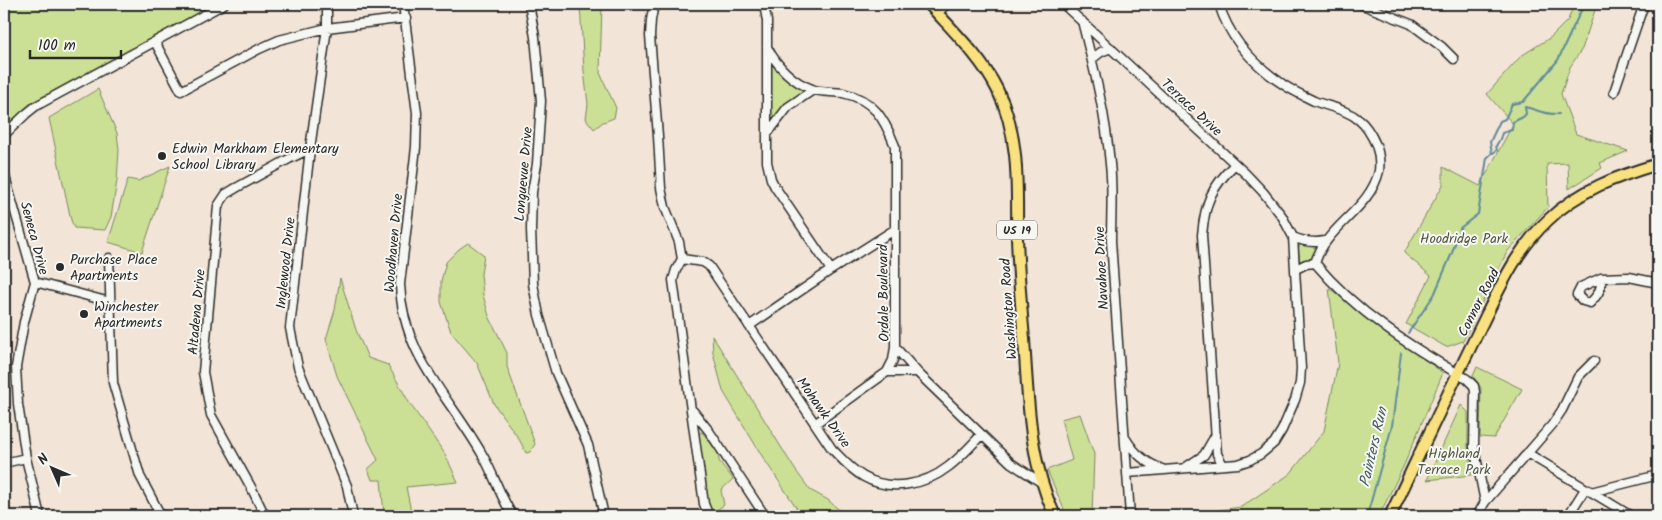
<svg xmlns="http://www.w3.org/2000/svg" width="1662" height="520" viewBox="0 0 1662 520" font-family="Kalam,sans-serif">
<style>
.green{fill:#cbe095;stroke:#7b8660}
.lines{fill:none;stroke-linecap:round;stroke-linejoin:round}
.stream{stroke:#608b9b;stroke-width:2}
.minor-casing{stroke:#2b2b2b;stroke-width:11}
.major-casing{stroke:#2b2b2b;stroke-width:14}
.minor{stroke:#f6f6f2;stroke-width:8}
.major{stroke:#fae180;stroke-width:10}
.poi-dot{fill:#2b2b2b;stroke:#f6f6f2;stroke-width:2}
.labels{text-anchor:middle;stroke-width:4;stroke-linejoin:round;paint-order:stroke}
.shield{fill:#f6f6f2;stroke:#686867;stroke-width:1}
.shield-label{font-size:12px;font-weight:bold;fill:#2b2b2b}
.street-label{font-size:14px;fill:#2b2b2b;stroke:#f6f6f2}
.poi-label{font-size:14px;fill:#2b2b2b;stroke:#f6f6f2;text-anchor:start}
.park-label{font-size:14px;fill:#535846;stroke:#f6f6f2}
.water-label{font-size:15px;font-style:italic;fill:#465b63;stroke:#f6f6f2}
</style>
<rect width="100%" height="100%" fill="#f2e5d7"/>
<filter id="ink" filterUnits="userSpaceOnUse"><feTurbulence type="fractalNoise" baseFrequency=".02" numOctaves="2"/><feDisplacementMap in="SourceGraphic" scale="10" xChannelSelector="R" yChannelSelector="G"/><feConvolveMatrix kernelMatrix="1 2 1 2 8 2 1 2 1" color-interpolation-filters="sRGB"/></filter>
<g filter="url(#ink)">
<!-- green -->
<path class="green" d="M4 4H214L31 103 4 127Z
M580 4H602L600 73 616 108 614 118 603 122 594 129 586 119 588 104 584 71Z
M1574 4H1597L1582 49 1570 67 1561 94 1576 134 1628 151 1600 163 1602 168 1569 189 1568 163 1547 164 1548 207 1507 252 1463 341 1446 347 1406 324 1431 276 1404 253 1443 185V167L1480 186 1513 124 1487 94 1521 56 1551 37 1568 20Z
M770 61 788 80 807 92 769 125Z
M98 89 117 133 119 150 117 181 111 217 105 230 74 228 71 220 49 118Z
M170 166 142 252 108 242 128 179 138 181Z
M468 243 484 255 481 274 483 295 489 316 507 353V367L535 444 530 452 526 453 519 439 494 404 477 363 451 332 441 302V281L446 262 459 249Z
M1303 244 1317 246 1313 258 1300 263 1298 247Z
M340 278 356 330 368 358 388 365 410 404 445 454 458 482 406 487 412 516H384L381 480H372L368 469 378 460 337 376 326 339 335 310Z
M1329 288 1443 373 1404 465 1379 516H1175L1241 507 1290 474 1324 431 1338 363Z
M712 335 794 468 810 490 828 500 846 516H802L762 456 723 391 713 353Z
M1477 367 1522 389 1494 438 1480 437 1481 388 1473 376Z
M1461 405 1468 412V446L1472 475 1427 480Z
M1080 414 1094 454 1092 516H1067L1047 470 1072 460 1061 419Z
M702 432 718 453 719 461 733 479 721 490 724 505 712 513 708 502 698 434Z"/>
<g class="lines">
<!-- stream -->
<path class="stream" d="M1493 153 1497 150 1496 146 1500 139 1502 133 1512 130 1513 122 1523 117 1526 114 1525 107C1538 110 1545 115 1559 114
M1408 333 1434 295 1452 253 1460 228 1478 214 1487 158 1492 153 1490 142 1500 121 1505 119 1512 104 1523 102 1558 60 1584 4
M1367 516 1392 426 1401 353"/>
<!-- minor casing -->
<g class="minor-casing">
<path id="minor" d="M327 4V28L310 149 290 328 298 367 347 486 353 516
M403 4 417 113 416 147 400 284C402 355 449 396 482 454 494 474 500 497 513 516
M529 4 535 37 541 101 537 164 532 192 531 229 533 284 539 315 556 373 588 445 604 516
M654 4 651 20 650 36 658 136 661 188 665 207 679 242 682 259
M764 4 767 21V162L771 179 775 187 831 270
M1063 4 1246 174 1263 192 1282 216 1293 237 1301 368 1300 383 1295 400 1282 430 1274 443 1261 454 1250 460 1238 464 1127 473
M1219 4C1229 38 1254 65 1284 85 1293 91 1304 96 1314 101 1329 107 1346 109 1359 120 1367 126 1372 136 1376 145 1379 153 1380 162 1379 171 1370 210 1326 226 1315 263
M1360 4 1411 24 1442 47 1454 59
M937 13 947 4
M1082 21C1094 68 1106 116 1110 164 1113 189 1111 215 1111 241L1130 516
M155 42 181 91 259 49 279 40 327 28 406 18
M767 47C777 66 791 81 812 89 821 93 833 91 843 93 874 100 884 118 895 146V347L917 372 1011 463 1042 483
M1092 59 1101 52 1111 48
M1614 92 1644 4
M767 134 788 107 813 90
M4 135 26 114 36 106 224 4
M4 173 35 282 24 322 16 367 18 404 26 458 40 516
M1293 237C1304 242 1314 243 1325 241
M109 258 113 383 140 476 161 516
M682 259 703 262 709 266 832 449C842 459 851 470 864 477 890 492 925 485 948 467 960 458 971 446 981 435
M682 259 676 270 673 280 704 504 709 516
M1315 263C1357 313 1411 347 1467 379L1474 386 1475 392 1474 447 1485 502 1477 516
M1296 269 1306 264 1315 263
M1601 278C1602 289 1598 295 1590 303L1583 301 1577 295 1581 287 1601 278 1629 277 1658 283
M35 282 110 302
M749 326 831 270 894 230
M887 372 893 360 895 347
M693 411 709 431 765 516
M816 423 887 372H917
M1126 439C1135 454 1145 462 1162 469
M1527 453 1631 516
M4 463 26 458
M1223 465 1217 454 1202 235C1205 202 1211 188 1235 164
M1186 467 1204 455 1215 436
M1591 492 1658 475
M1485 502 1552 425 1562 410 1578 377 1594 361
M265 516 252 489 211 415 203 372 218 206 226 194 236 188 289 159 310 149
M1568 516 1585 489"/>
</g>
<!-- major casing -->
<g class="major-casing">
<path id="major" d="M929 4C952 30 981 57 997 89 1020 135 1017 187 1017 237 1018 271 1021 305 1024 339 1028 399 1029 461 1055 516
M1390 516C1419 455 1448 393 1478 332 1498 292 1515 251 1548 220 1579 190 1618 176 1658 164"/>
</g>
<!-- minor -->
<use href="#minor" class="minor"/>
<!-- major -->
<use href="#major" class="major"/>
</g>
</g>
<!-- markers -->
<g class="poi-dot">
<circle cx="162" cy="156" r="5"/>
<circle cx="60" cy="267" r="5"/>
<circle cx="84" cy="314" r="5"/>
</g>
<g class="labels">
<!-- shield labels -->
<rect class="shield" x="997" y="220.5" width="40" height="19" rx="4"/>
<g class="shield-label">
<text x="1017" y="234">US 19</text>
</g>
<!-- street labels -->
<g class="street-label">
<text transform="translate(1192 107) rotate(43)" y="5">Terrace Drive</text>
<text transform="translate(523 174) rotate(-85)" y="5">Longuevue Drive</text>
<text transform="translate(35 238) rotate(75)" y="5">Seneca Drive</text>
<text transform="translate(393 243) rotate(-85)" y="5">Woodhaven Drive</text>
<text transform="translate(285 263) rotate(-84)" y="5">Inglewood Drive</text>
<text transform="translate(1101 268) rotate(-93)" y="5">Navahoe Drive</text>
<text transform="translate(883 293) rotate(-91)" y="5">Ordale Boulevard</text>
<text transform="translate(1478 302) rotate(-63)" y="5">Connor Road</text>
<text transform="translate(1008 309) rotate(-94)" y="5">Washington Road</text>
<text transform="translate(196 312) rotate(-85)" y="5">Altadena Drive</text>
<text transform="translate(824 412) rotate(55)" y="5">Mohawk Drive</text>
</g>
<!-- poi labels -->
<g class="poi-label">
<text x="172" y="153">Edwin Markham Elementary<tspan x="172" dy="16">School Library</tspan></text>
<text x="70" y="264">Purchase Place<tspan x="70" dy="16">Apartments</tspan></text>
<text x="94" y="311">Winchester<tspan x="94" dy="16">Apartments</tspan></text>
</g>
<!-- park labels -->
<g class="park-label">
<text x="1464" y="243">Hoodridge Park</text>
<text x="1454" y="458">Highland<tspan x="1454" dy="16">Terrace Park</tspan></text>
</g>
<!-- water labels -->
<g class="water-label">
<text transform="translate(1373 447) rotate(-77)" y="5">Painters Run</text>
</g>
</g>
<!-- margin -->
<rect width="1662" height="520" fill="none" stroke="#f6f6f2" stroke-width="20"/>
<rect x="10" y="10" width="1642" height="500" fill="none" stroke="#2b2b2b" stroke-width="2" filter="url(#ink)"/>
<!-- north arrow -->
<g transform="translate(52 468) rotate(315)" stroke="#f6f6f2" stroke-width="4" paint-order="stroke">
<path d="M0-4L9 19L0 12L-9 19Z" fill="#2b2b2b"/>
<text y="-8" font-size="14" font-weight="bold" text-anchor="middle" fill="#2b2b2b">N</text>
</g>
<!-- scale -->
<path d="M30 50v8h91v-8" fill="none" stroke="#2b2b2b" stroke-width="2.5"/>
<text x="38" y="50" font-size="15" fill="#2b2b2b" stroke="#f6f6f2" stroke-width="4" paint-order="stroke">100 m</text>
</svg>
